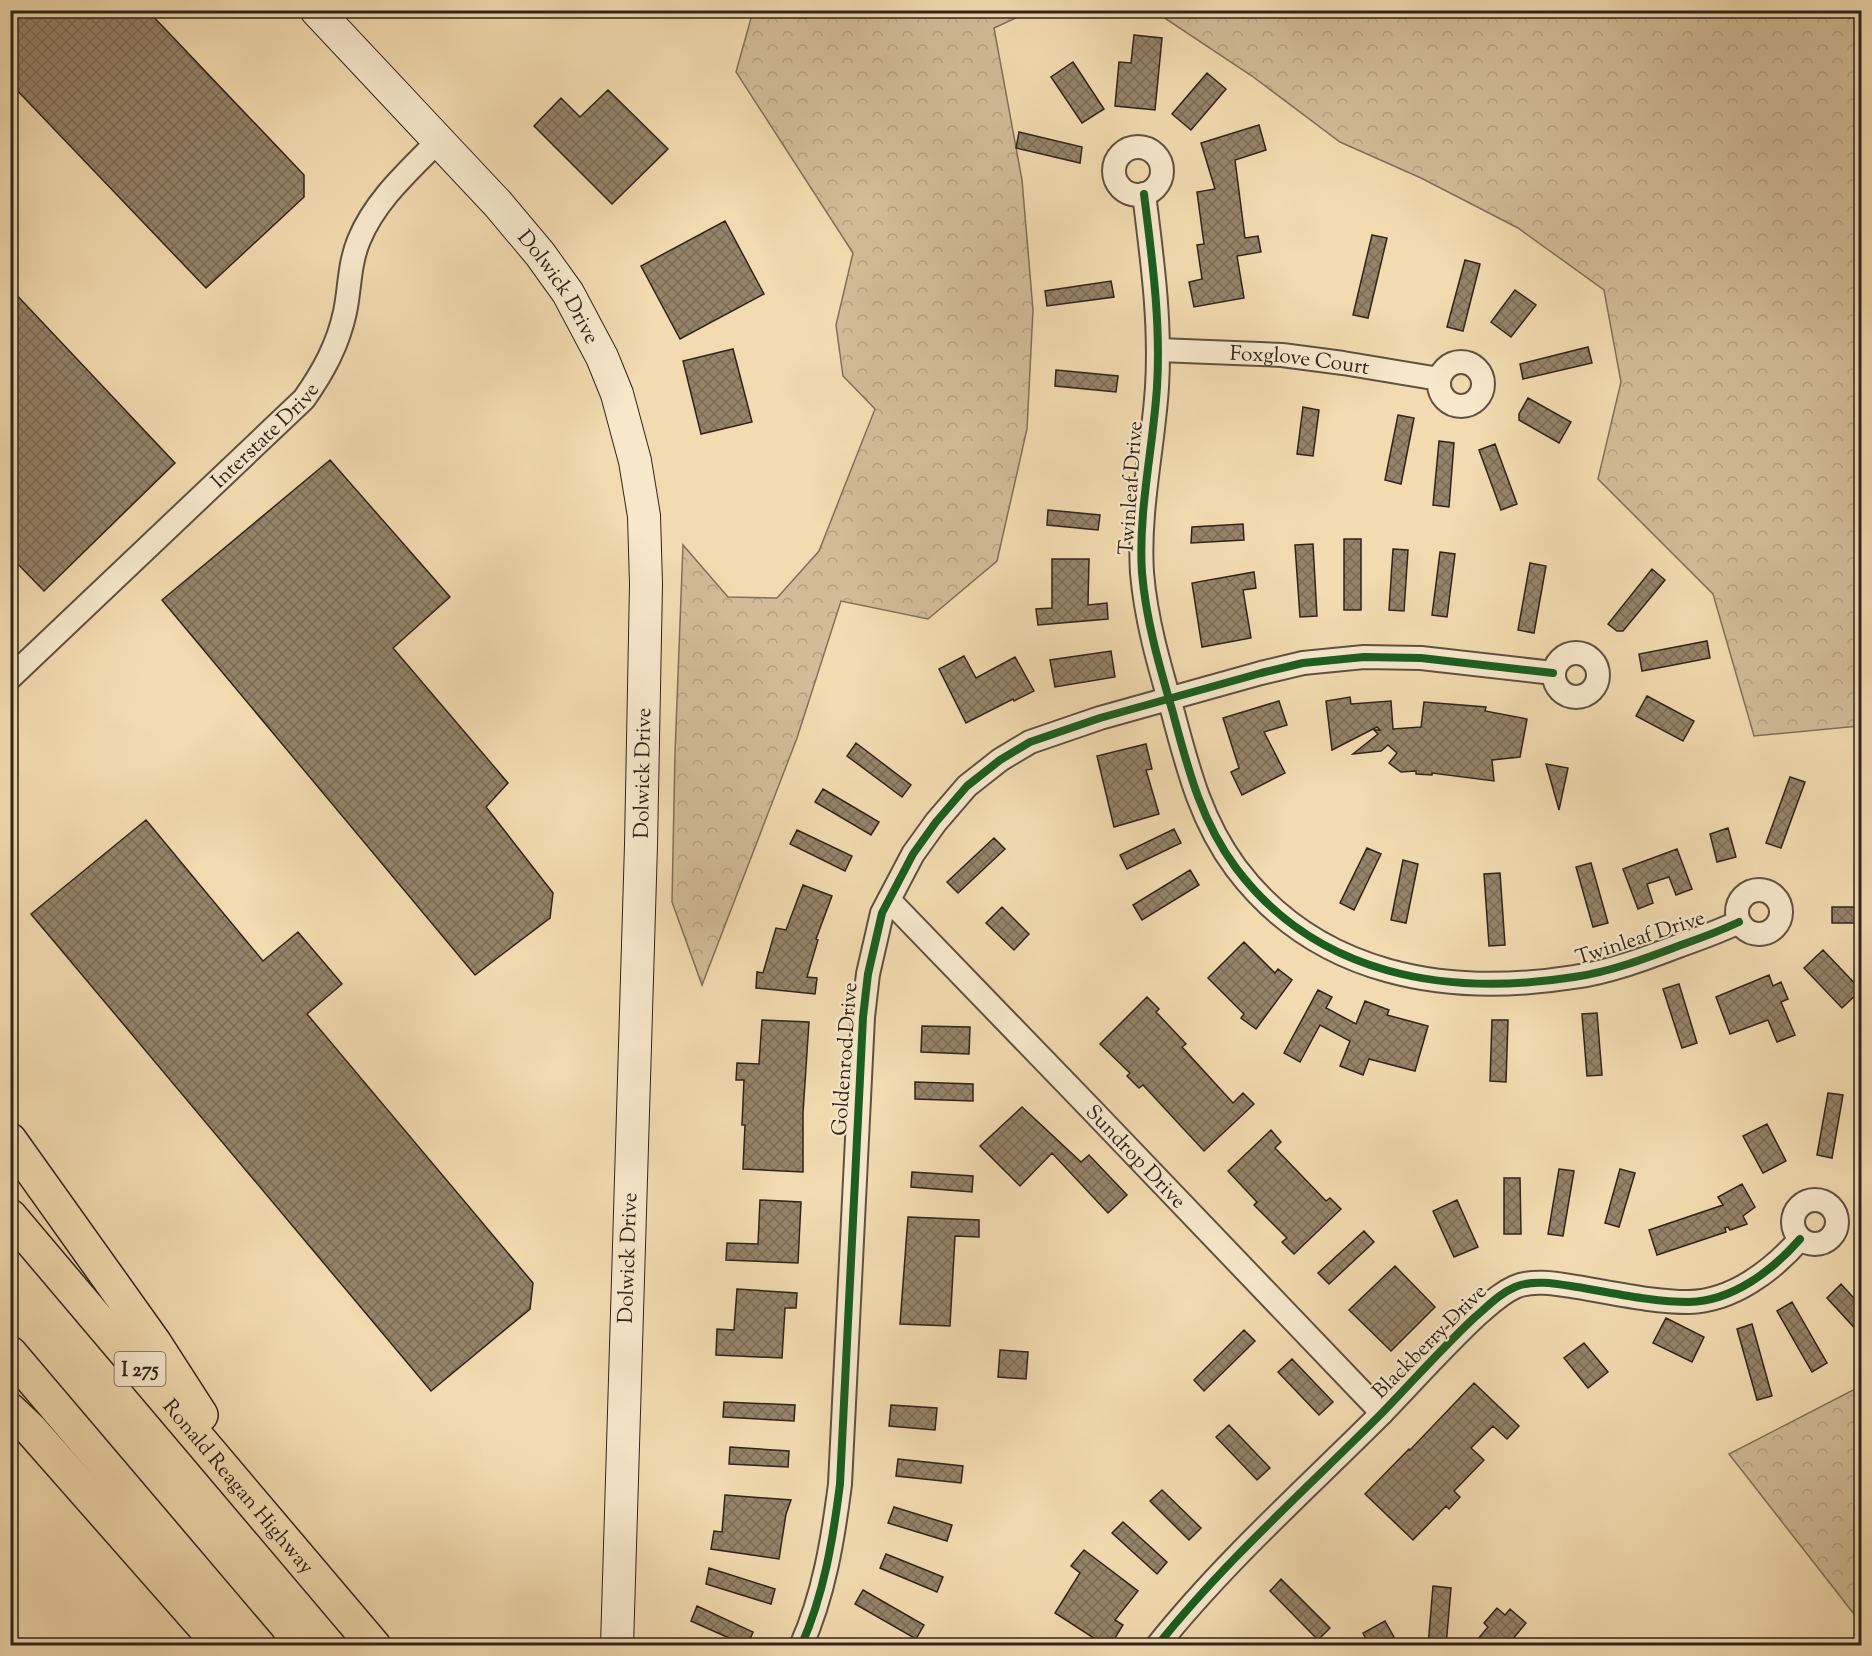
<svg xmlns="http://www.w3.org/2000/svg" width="1872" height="1656" viewBox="0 0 1872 1656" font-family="'Sorts Mill Goudy',serif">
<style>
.forest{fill:url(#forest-crowns);stroke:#80705a;stroke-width:1.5}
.building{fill:url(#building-cross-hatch);stroke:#30231c;stroke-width:1.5}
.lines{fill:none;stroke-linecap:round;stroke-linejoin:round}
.street-casing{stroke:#605141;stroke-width:26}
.secondary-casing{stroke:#30231c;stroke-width:34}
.highway-casing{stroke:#30231c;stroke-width:36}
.street{stroke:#f7e8cc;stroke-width:22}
.secondary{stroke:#f7e8cc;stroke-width:32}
.highway{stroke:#f2dbb0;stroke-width:33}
.cycleway-casing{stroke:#f7e8cc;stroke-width:11}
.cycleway{stroke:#1b5e20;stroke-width:8}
.labels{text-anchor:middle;stroke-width:4.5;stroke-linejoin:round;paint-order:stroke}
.shield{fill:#f7e8cc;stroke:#6c5e51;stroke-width:1.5}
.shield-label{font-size:20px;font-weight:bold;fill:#30231c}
.street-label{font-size:21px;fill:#30231c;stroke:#f7e8cc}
</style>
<defs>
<pattern id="forest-crowns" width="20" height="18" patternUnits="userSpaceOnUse" patternTransform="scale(1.5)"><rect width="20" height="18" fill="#d1bc97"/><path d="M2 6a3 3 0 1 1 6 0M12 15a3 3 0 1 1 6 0" fill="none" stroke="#b4a182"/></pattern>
<pattern id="building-cross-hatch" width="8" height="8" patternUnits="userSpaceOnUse" patternTransform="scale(1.5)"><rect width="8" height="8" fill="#958369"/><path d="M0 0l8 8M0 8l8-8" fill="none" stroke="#7a6b56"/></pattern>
</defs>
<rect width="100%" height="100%" fill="#f2dbb0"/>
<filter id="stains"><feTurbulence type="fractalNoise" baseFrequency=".00333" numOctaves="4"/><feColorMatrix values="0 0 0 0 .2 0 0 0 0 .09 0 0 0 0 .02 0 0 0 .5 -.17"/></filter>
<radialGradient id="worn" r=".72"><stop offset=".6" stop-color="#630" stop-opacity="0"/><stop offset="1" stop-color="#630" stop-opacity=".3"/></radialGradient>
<!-- forest -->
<path class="forest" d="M753 11H1031L994 28 1022 180 1033 310 1027 429 997 561 928 619 841 601 797 738 702 985 672 902 675 753 683 545 728 597 777 598 819 551 875 409 843 376 836 325 853 253 736 72Z
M1154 11H1861V732L1859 726 1754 736 1713 594 1598 479 1621 382 1604 290 1518 228 1421 178 1340 142 1252 76Z
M1861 1386V1623L1729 1454Z"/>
<!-- building -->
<path class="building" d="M10 10H147L304 175V197L206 288 10 83Z
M1134 35 1162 38 1155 110 1115 106 1119 62 1131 63Z
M1073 62 1104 109 1082 123 1051 77Z
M1207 73 1226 89 1191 130 1172 114Z
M608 90 668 149 612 204 534 126 561 98 580 117Z
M1259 125 1266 150 1235 160 1245 238 1258 236 1261 252 1237 256 1244 298 1194 307 1189 282 1202 279 1197 245 1204 244 1197 192 1215 189 1201 143Z
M1019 132 1082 147 1080 163 1016 148Z
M725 221 764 294 680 339 641 266Z
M1372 235 1387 238 1368 318 1353 315Z
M1465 260 1480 264 1463 331 1447 327Z
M1111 281 1114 297 1047 306 1045 291Z
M10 288 175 463 44 591 10 556Z
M1515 290 1536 305 1511 337 1491 322Z
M1588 347 1592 363 1523 379 1520 364Z
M733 349 752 422 701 434 683 361Z
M1056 370 1118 376 1116 392 1055 386Z
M1528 398 1571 422 1559 443 1519 420V414Z
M1303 407 1319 410 1313 456 1297 454Z
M1398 415 1414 418 1401 484 1385 480Z
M1439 441 1454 443 1449 507 1433 505Z
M1495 444 1517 504 1501 510 1479 450Z
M330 460 450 597 393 648 508 783 486 807 553 893 550 918 475 975 162 600Z
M1048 510 1100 515 1098 530 1047 525Z
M1243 524 1244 540 1191 543 1192 527Z
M1344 539H1361V610H1344Z
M1313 544 1317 616 1300 617 1295 545Z
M1393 549 1408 550 1404 611 1389 610Z
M1440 552 1455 554 1447 617 1432 615Z
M1052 559H1089L1088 605 1107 603 1108 619 1038 625 1036 609 1052 608Z
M1530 563 1546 566 1534 633 1518 630Z
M1652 569 1665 580 1623 631H1617L1608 624Z
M1254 572 1256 588 1243 590 1251 638 1202 647 1192 583Z
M1707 641 1710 658 1642 671 1639 654Z
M1111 651 1115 677 1055 687 1050 660Z
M964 656 976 678 1015 657 1034 691 1014 701 1013 699 966 723 939 669Z
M1647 696 1694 721 1683 741 1636 716Z
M1350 697 1351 704 1391 701 1393 729 1421 727 1424 702 1486 707 1485 711 1527 719 1520 757 1492 760 1494 781 1432 773V775L1416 774V771L1401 772 1389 763 1397 753 1388 745 1381 751 1353 754 1378 734 1374 730H1380L1377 727 1332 750 1326 701Z
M1279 701 1287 725 1264 732 1285 773 1242 795 1231 772 1239 768 1223 718Z
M856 743 911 785 902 797 847 756Z
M1146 744 1152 769 1146 770 1159 814 1114 827 1097 756Z
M1546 764 1568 768 1559 810Z
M1790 777 1805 782 1781 848 1766 843Z
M823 789 879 822 871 835 815 802Z
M146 820 263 961 298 932 342 984 307 1014 533 1283 530 1309 431 1391 31 914Z
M1728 828 1736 857 1717 862 1710 834Z
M1174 829 1181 843 1127 869 1120 855Z
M797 830 852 856 845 871 790 844Z
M994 838 1005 849 958 893 947 882Z
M1367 848 1381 854 1354 910 1340 903Z
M1677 849 1692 889 1676 895 1669 877 1647 884 1653 903 1638 909 1623 869Z
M1403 860 1418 864 1406 923 1391 920Z
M1591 863 1608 923 1593 927 1576 867Z
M1190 870 1199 885 1142 920 1133 905Z
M1500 873 1505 945 1489 946 1484 874Z
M803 885 832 896 816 939 818 940 807 977 817 978 815 994 756 988 757 972 763 973 776 928 786 930Z
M1002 907 1029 934 1014 950 986 923Z
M1832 907H1862V923H1832Z
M1244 942 1275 973 1278 969 1292 980 1256 1029 1241 1018 1244 1014 1208 978Z
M1823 950 1861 990 1842 1008 1804 968Z
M1769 975 1773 986 1781 982 1788 999 1781 1002 1795 1035 1777 1042 1768 1020 1730 1034 1716 997Z
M1679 984 1697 1043 1682 1048 1663 989Z
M1318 990 1332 997 1326 1008 1356 1024 1365 1001 1389 1010 1387 1015 1428 1026 1415 1071 1369 1059 1363 1075 1340 1066 1350 1041 1320 1025 1300 1062 1284 1053Z
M1147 997 1159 1009 1156 1012 1186 1044 1182 1047 1233 1103 1243 1093 1254 1104 1204 1151 1143 1085 1139 1088 1127 1076 1130 1073 1100 1044Z
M1597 1013 1602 1075 1587 1076 1582 1014Z
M762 1020 809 1022 803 1113V1172L743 1169 745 1125H742L744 1080H736L737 1063 759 1064Z
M1492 1020H1508L1506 1082 1490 1081Z
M922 1026 970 1027 969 1054 921 1052Z
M915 1082 973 1084V1101L915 1099Z
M1828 1093 1843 1095 1832 1158 1817 1155Z
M1022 1107 1081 1162 1089 1155 1127 1195 1108 1213 1052 1153 1020 1186 980 1146Z
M1767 1124 1786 1161 1763 1173 1743 1136Z
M1271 1130 1281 1142 1275 1148 1326 1201 1330 1198 1341 1209 1294 1254 1282 1242 1287 1238 1254 1205 1257 1202 1228 1171Z
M1559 1169 1574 1171 1563 1236 1548 1234Z
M1620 1169 1635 1173 1619 1227 1605 1223Z
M912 1172 973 1176 972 1192 911 1187Z
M1504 1178H1520L1521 1234H1504Z
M1742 1184 1755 1207 1743 1216 1747 1224 1730 1230 1728 1227 1725 1228 1726 1232 1657 1255 1649 1230 1723 1205 1718 1197Z
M760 1200 801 1202 798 1263 726 1260 727 1243 758 1244Z
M1457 1200 1478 1247 1454 1257 1433 1211Z
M908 1217 979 1220V1237L955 1236 950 1326 900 1324Z
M1364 1231 1374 1242 1329 1284 1318 1273Z
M1395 1266 1435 1307 1391 1351 1349 1310Z
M1841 1284 1862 1307V1336L1827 1298Z
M737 1289 797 1293 796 1308H785L782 1358 716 1355 717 1329 734 1330Z
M1792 1302 1827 1363 1812 1372 1777 1311Z
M1666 1318 1704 1337 1692 1362 1653 1343Z
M1752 1324 1772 1396 1757 1400 1737 1329Z
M1244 1330 1255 1341 1204 1391 1194 1380Z
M1584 1343 1608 1372 1588 1388 1564 1358Z
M1000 1350 1028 1352 1026 1379 998 1377Z
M1292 1359 1333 1402 1319 1415 1278 1372Z
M1474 1383 1519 1426 1507 1439 1493 1426 1471 1448 1484 1460 1454 1491 1460 1497 1449 1509 1446 1506 1413 1540 1365 1494 1409 1449 1410 1450Z
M724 1402 795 1405 794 1421 723 1417Z
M891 1405 937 1408 935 1430 889 1426Z
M1229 1425 1270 1468 1257 1480 1216 1437Z
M730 1447 789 1451 788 1467 729 1464Z
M898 1459 963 1466 961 1483 896 1476Z
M1162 1490 1201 1528 1189 1540 1150 1501Z
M725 1495 791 1500 786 1514 779 1559 711 1549 714 1531 722 1532Z
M894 1507 952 1525 947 1541 888 1523Z
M1123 1522 1167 1562 1157 1574 1112 1533Z
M1084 1550 1138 1591 1115 1620 1123 1625 1110 1646H1106L1055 1613 1080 1573 1071 1566Z
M886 1554 943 1577 937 1592 880 1568Z
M709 1568 775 1589 771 1604 706 1584Z
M1281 1579 1330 1628 1318 1640 1270 1591Z
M1433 1586 1451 1588 1446 1646H1428Z
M863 1590 924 1625 916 1639 855 1604Z
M697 1606 753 1632 747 1646 691 1621Z
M1497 1608 1505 1615 1510 1609 1526 1623 1507 1646H1472L1488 1627 1484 1623Z
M1385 1621 1399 1646H1369L1363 1633Z"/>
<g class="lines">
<!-- street casing -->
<g class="street-casing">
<g id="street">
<circle cx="1138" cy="171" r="24"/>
<path d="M1144 194C1152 258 1161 322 1157 387 1153 449 1138 511 1142 573 1146 621 1160 668 1173 713 1188 769 1201 821 1236 868 1317 976 1447 997 1574 977 1610 972 1647 958 1681 945 1701 938 1720 931 1739 922"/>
<path id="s1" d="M1159 350 1282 355 1343 363 1439 379"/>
<circle cx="1461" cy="384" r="22"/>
<circle cx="1576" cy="675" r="22"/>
<path id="s2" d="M10 678 304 399C323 372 338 345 345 312 350 288 349 264 359 240 376 199 409 171 439 140"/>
<circle cx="1759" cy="912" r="22"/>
<path id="s3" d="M889 900 1091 1109 1382 1413"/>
<circle cx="1815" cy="1222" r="22"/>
<path d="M801 1646C824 1595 833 1539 840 1484L863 1017 868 974 882 913 913 854 936 822 967 786 1000 760 1030 742 1100 718 1261 673 1303 663 1364 657 1421 658 1553 673"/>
<path d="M1157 1646C1224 1562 1305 1490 1381 1414 1412 1382 1442 1348 1475 1317 1488 1306 1499 1294 1515 1287 1533 1279 1558 1284 1577 1287 1614 1293 1652 1302 1689 1302 1733 1301 1773 1270 1800 1239"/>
</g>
</g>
<!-- secondary casing -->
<g class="secondary-casing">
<g id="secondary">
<path id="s4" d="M316 10 498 204 540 254 568 293 602 357 617 394 635 461 644 516 646 584 641 845 617 1646"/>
</g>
</g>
<!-- highway casing -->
<g class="highway-casing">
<g id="highway">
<path d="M10 1140 154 1342 201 1415"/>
<path id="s5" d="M10 1216 374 1646"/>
<path d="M10 1353 259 1646"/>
<path d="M10 1410 31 1430 221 1646"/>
</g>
</g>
<!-- street -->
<use href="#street" class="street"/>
<!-- secondary -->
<use href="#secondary" class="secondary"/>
<!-- highway -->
<use href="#highway" class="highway"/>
<!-- cycleway casing -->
<g class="cycleway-casing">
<path id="cycleway" d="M1144 194C1152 258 1161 322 1157 387 1153 449 1138 511 1142 573 1146 621 1160 668 1173 713 1188 769 1201 821 1236 868 1317 976 1447 997 1574 977 1610 972 1647 958 1681 945 1701 938 1720 931 1739 922
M801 1646C824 1595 833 1539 840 1484L863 1017 868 974 882 913 913 854 936 822 967 786 1000 760 1030 742 1100 718 1261 673 1303 663 1364 657 1421 658 1553 673
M1157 1646C1224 1562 1305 1490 1381 1414 1412 1382 1442 1348 1475 1317 1488 1306 1499 1294 1515 1287 1533 1279 1558 1284 1577 1287 1614 1293 1652 1302 1689 1302 1733 1301 1773 1270 1800 1239"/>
</g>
<!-- cycleway -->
<use href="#cycleway" class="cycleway"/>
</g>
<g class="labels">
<!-- shield labels -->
<rect class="shield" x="114.5" y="1352" width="51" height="34" rx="4.5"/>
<g class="shield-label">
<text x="140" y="1376">I 275</text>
</g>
<!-- street labels -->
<g class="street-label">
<text dy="7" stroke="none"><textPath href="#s4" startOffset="369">Dolwick Drive</textPath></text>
<text dy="7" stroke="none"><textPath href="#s1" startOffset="141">Foxglove Court</textPath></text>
<text dy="7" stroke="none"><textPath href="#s2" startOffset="352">Interstate Drive</textPath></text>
<text transform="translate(1130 488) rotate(-86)" y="7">Twinleaf Drive</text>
<text transform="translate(642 773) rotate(-89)" y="7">Dolwick Drive</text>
<text transform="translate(1640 937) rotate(-18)" y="7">Twinleaf Drive</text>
<text transform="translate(844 1059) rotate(-86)" y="7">Goldenrod Drive</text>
<text dy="7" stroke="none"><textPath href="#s3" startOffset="356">Sundrop Drive</textPath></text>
<text transform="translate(627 1258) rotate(-88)" y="7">Dolwick Drive</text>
<text transform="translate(1429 1341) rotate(-45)" y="7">Blackberry Drive</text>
<text dy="7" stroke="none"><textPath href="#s5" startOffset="354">Ronald Reagan Highway</textPath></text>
</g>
</g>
<!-- margin -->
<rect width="1872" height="1656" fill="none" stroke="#f2dbb0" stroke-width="36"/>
<rect x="12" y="12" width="1848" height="1632" fill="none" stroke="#30231c" stroke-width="3"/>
<rect x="18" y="18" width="1836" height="1620" fill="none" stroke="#30231c" stroke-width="1.5"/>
<rect width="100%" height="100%" filter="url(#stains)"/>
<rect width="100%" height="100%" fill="url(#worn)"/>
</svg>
